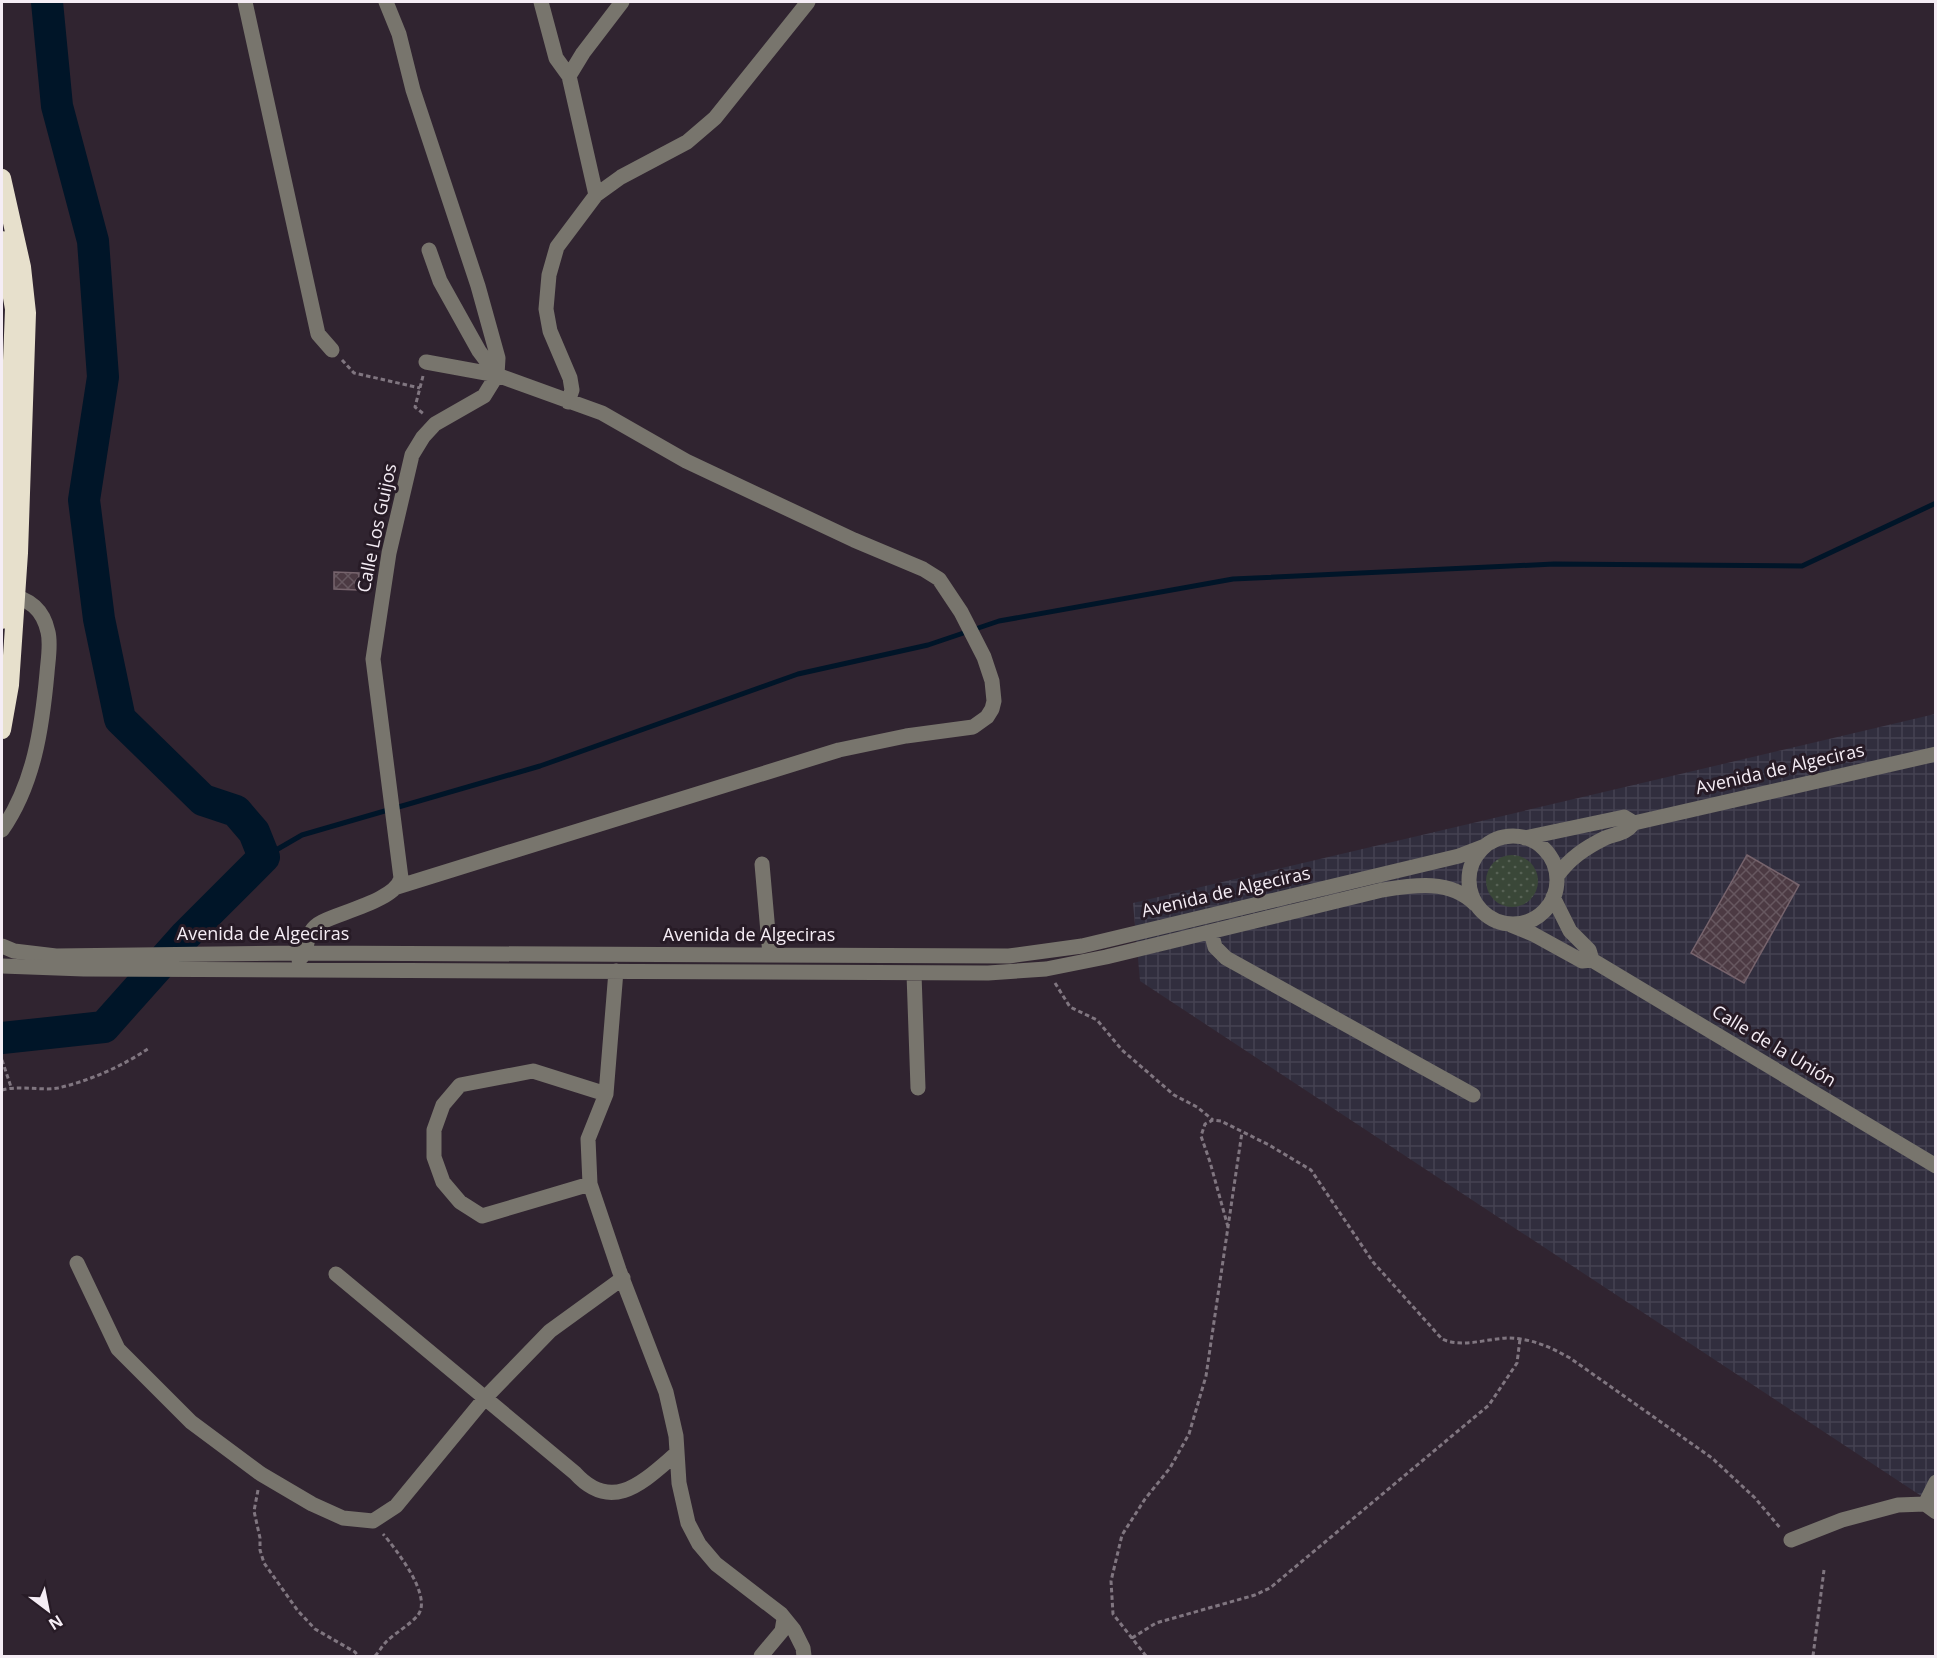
<svg xmlns="http://www.w3.org/2000/svg" width="1937" height="1658" viewBox="0 0 1937 1658" font-family="'Open Sans',sans-serif">
<style>
.industrial{fill:url(#industrial-grid)}
.grass{fill:url(#grass-dots)}
.lines{fill:none;stroke-linecap:round;stroke-linejoin:round}
.stream{stroke:#001528;stroke-width:5}
.river{stroke:#001528;stroke-width:32}
.building{fill:url(#building-cross-hatch);stroke:#77646d;stroke-width:1.5}
.path{stroke:#807680;stroke-width:3;stroke-dasharray:4.5 3;stroke-linecap:butt}
.minor{stroke:#78756d;stroke-width:15}
.highway{stroke:#e7e0cc;stroke-width:18}
.labels{text-anchor:middle;stroke-width:6;stroke-linejoin:round;paint-order:stroke}
.street-label{font-size:18px;fill:#f5edf5;stroke:#271b26}
</style>
<defs>
<pattern id="industrial-grid" width="8" height="8" patternUnits="userSpaceOnUse" patternTransform="scale(1.5)"><rect width="8" height="8" fill="#312e3e"/><path d="M0 4h8M4 0v8" fill="none" stroke="#454251"/></pattern>
<pattern id="grass-dots" width="8" height="8" patternUnits="userSpaceOnUse" patternTransform="scale(1.5)"><rect width="8" height="8" fill="#3a4738"/><path d="M2 2h.1M6 6h.1" fill="none" stroke="#576255" stroke-width="1.8" stroke-linecap="round"/></pattern>
<pattern id="building-cross-hatch" width="8" height="8" patternUnits="userSpaceOnUse" patternTransform="scale(1.5)"><rect width="8" height="8" fill="#4c3a43"/><path d="M0 0l8 8M0 8l8-8" fill="none" stroke="#66575f"/></pattern>
</defs>
<rect width="100%" height="100%" fill="#302430"/>
<!-- industrial -->
<path class="industrial" d="M1935 714V1505L1140 981 1133 903Z"/>
<!-- grass -->
<path class="grass" d="M1486 881a26 26 0 1 1 52 0a26 26 0 1 1-52 0Z"/>
<g class="lines">
<!-- stream -->
<path class="stream" d="M264 857 302 835 540 766 798 674 928 645 999 621 1233 579 1554 564 1802 566 1936 503"/>
<!-- river -->
<path class="river" d="M2 1038 104 1027 186 935 264 857 254 832 236 811 203 800 120 719 99 619 84 500 103 377 93 241 57 106 47 2"/>
</g>
<!-- building -->
<path class="building" d="M334 572 359 573 358 590 334 589Z
M1747 855 1799 885 1744 983 1691 953Z"/>
<g class="lines">
<!-- path -->
<path class="path" d="M342 360 354 373 420 388
M423 376 415 407 425 415
M1055 983 1070 1007 1097 1020 1122 1050 1174 1095 1197 1107 1213 1120
M2 1060 11 1087
M2 1090C21 1085 41 1091 58 1088 89 1081 123 1066 149 1048
M1228 1227 1210 1162 1201 1136 1205 1124 1213 1120 1221 1121 1269 1145 1311 1170 1373 1262 1442 1339C1461 1348 1486 1339 1507 1338 1531 1338 1550 1347 1570 1358L1712 1458 1755 1498 1781 1529
M258 1490 254 1511 260 1538V1550L264 1563 298 1611 315 1629 355 1652 358 1656
M1132 1638 1156 1623 1255 1595 1270 1588 1489 1405 1517 1363 1520 1339
M375 1656C379 1652 382 1646 386 1642 396 1632 410 1625 418 1615 433 1596 395 1548 383 1534
M1146 1656 1113 1614 1111 1581 1122 1535 1145 1499 1170 1468 1189 1434 1206 1376 1242 1132
M1813 1656 1824 1570"/>
<!-- minor -->
<path class="minor" d="M245 2 318 334 332 350
M541 2 556 58 569 76
M596 195 569 76 583 53 622 2
M426 362 497 375
M568 402 572 390 570 378 550 331 546 309 549 275 557 247 596 195 621 177 687 142 715 118 808 2
M2 830C34 784 42 728 47 673 48 660 51 644 48 632 43 609 29 598 7 595
M1469 880a44 44 0 1 1 88 0a44 44 0 1 1-88 0Z
M1525 838 1624 817 1634 823 1936 754
M762 864 770 955
M1557 876C1570 858 1585 848 1605 838 1618 833 1625 834 1634 823
M397 887 839 750 906 736 973 727 987 717 992 709 994 701 992 681 984 657 961 612 939 579 923 569 854 540 686 461 602 413 497 375 479 351 440 281 429 250
M1553 897 1570 931 1589 950 1592 960
M1511 925 1533 934 1582 961 1592 960 1936 1166
M1211 932 1215 947 1226 958 1473 1095
M2 946 14 951 56 956 304 953 1009 956 1082 946 1459 856 1485 846
M299 960C311 949 302 932 322 922 341 912 396 900 401 878L373 659 389 553 412 455 423 437 435 424 484 396 497 375 498 358 478 286 413 90 399 34 386 2
M2 966 84 969 988 973 1046 969 1106 957 1382 890C1414 885 1450 879 1475 904
M616 971 606 1094 588 1139 590 1184 619 1270 666 1392 676 1436 679 1483 688 1523 699 1544 716 1564 781 1614 794 1630 803 1648 804 1656
M914 974 918 1088
M590 1184 482 1216 460 1202 443 1182 434 1157V1130L443 1105 460 1085 533 1071 606 1094
M77 1263 118 1349 191 1422 261 1474 312 1504 343 1518 373 1521 396 1506 485 1398 550 1331 623 1278
M336 1274 575 1473C613 1515 645 1480 677 1453
M1936 1482 1925 1504 1936 1512
M1791 1540 1842 1520 1898 1505 1925 1504
M761 1656 782 1631 784 1619"/>
<!-- highway -->
<path class="highway" d="M2 178 22 267 27 313 19 553 10 685 2 730
M2 240 14 309 2 620"/>
</g>
<g class="labels">
<!-- street labels -->
<g class="street-label">
<text transform="translate(377 528) rotate(-78)" y="6">Calle Los Guijos</text>
<text transform="translate(1780 769) rotate(-13)" y="6">Avenida de Algeciras</text>
<text transform="translate(1226 892) rotate(-13)" y="6">Avenida de Algeciras</text>
<text x="263" y="940">Avenida de Algeciras</text>
<text x="749" y="941">Avenida de Algeciras</text>
<text transform="translate(1774 1046) rotate(31)" y="6">Calle de la Unión</text>
</g>
</g>
<!-- border -->
<rect width="1937" height="1658" fill="none" stroke="#f5edf5" stroke-width="6"/>
<!-- north arrow -->
<g transform="translate(48 1610) rotate(148)" stroke="#271b26" stroke-width="4.5" paint-order="stroke">
<path d="M0-4.5L10 22L0 15L-10 22Z" fill="#f5edf5"/>
<text y="-9" font-size="16" font-weight="bold" text-anchor="middle" fill="#f5edf5">N</text>
</g>
</svg>
